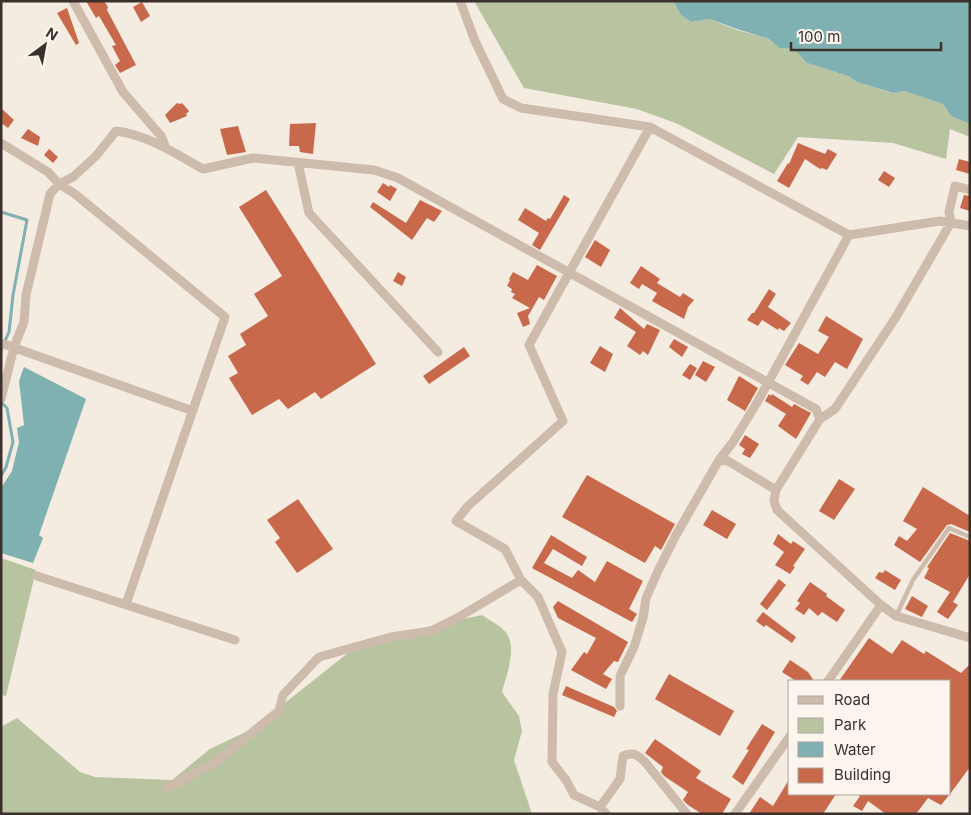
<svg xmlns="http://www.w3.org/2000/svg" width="971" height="815" viewBox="0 0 971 815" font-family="Inter,sans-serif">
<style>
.green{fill:#b8c4a0}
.water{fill:#7fb0b2}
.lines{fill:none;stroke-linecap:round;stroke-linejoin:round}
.stream{stroke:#7fb0b2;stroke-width:3}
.building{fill:#c8694b}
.service{stroke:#cdbbac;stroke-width:4.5}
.minor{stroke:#cdbbac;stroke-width:9}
</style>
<rect width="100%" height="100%" fill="#f4ebe1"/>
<!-- green -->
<path class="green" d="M474 1H673L681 15 691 22 710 19 734 29 769 39 779 48 794 49 807 63 848 76 857 82 892 93 904 91 943 104 951 116 970 124V137L950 129 946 159 893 143 798 137 774 174 678 124 637 109 524 88Z
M1 558 36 570 6 696 1 695Z
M482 615C490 621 502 626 507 634 517 650 506 676 502 692L519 716 522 731 514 760 532 814H1V727L17 718 80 772 95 777 172 780 210 749 252 729 363 641Z"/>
<!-- water -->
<path class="water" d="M673 1H970V124L951 116 943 104 904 91 893 93 857 82 848 76 807 63 794 49 779 48 769 39 734 28 710 19 691 22 681 15Z
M24 367 86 399 39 535 43 538 33 563 1 553V488L12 471 19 442 17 428 24 425 19 381Z"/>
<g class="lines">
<!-- stream -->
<path class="stream" d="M1 212 27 220 13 295 9 332 1 350
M1 402 7 408 13 442 6 467 1 476"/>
</g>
<!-- building -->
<path class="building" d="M86 1H104L108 7 107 10 136 65 120 73 115 65 120 61 112 46 116 45 99 16 96 18Z
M142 2 150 16 141 22 133 7Z
M67 8 79 43 76 45 57 13Z
M177 103 180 104 182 103 189 111 186 114 187 116 170 123 165 115Z
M1 108 14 120 8 128 1 123Z
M316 123 313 154 300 152 299 146H289L290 124Z
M238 126 246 152 227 155 220 129Z
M28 129 40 137 38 146 21 138Z
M798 143 825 154 828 149 837 154 827 170 822 168 820 169 805 159 789 188 777 181 788 163 789 164Z
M49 149 58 157 53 163 44 155Z
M959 159 970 162V174L956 170Z
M884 171 895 178 889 187 878 180Z
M383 183 389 187 390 185 397 189 390 201 377 192Z
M266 190 376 364 321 399 315 392 288 409 279 399 252 415 229 378 238 373 228 356 246 345 240 334 268 316 254 294 282 276 239 207Z
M564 195 570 199 540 250 532 245 539 233 518 220 525 208 546 221 548 218 550 219Z
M964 195 970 196V211L960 208Z
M420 200 442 211 434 222 427 218 412 240 370 207 373 202 406 223Z
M595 240 610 250 601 267 585 257Z
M537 265 557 276 544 300 539 297 528 316 530 324 523 327 517 313 530 308 512 298 515 294 511 292 512 289 507 286 510 280 509 279 513 272 528 280Z
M641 266 660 279 657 283 680 297 683 293 694 300 688 307 684 319 652 301 657 293 642 284 639 289 630 283Z
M398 272 406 277 402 286 393 281Z
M769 289 776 294 768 307 791 323 784 331 779 328 778 330 762 320 758 326 747 320 752 313H754Z
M620 308 644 329 647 324 660 330 648 355 643 351 640 355 627 346 636 332 614 318Z
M826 316 863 339 847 369 835 362 825 377 817 372 808 385 800 380 803 376 785 365 799 343 818 354 829 337 818 331Z
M674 339 688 347 682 357 669 347Z
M600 346 613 354 605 372 590 363Z
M464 347 470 356 429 384 423 376Z
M703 361 715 367 706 382 695 375Z
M690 364 697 368 690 380 682 375Z
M739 376 758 388 745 411 727 400Z
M769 394 771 396 772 394 792 407 794 404 811 413 796 439 778 426 786 414 765 401Z
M745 435 759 444 750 458 742 454 745 449 739 445Z
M587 475 675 524 661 550 655 546 645 563 562 517Z
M839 479 855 489 834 520 819 511Z
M923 487 970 516V532L951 524 947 525 920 562 894 545 899 536 907 541 917 529 903 521Z
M298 499 333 549 297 573 275 542 280 538 267 520Z
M712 510 736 524 727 539 703 525Z
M950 533 970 541V574L953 602 958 605 948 619 937 612 950 592 924 578 929 568 927 567Z
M778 534 791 544 793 541 805 549 793 566 795 567 790 574 775 565 784 552 773 544Z
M551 535 587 557 582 566 553 549 544 563 572 578 578 570 595 582 607 561 643 581 629 609 637 614 632 622 532 568Z
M885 570 901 580 895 590 875 578 879 572 883 573Z
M779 579 786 585 767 610 760 604Z
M810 582 827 594 826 596 845 610 837 622 822 612 818 616 809 608 804 615 795 609 800 603 797 601Z
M912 596 928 606 922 617 905 609Z
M558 601 628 642 618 662 614 661 603 674 612 679 606 689 571 670 584 652 587 654 596 638 558 618 553 607Z
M763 612 796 637 792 643 766 625 764 627 756 621Z
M869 638 892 654 902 640 924 654 926 651 961 673 970 664V767L950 794V681H839Z
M790 660 808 672 814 681H796L782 672Z
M669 674 734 711 720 736 655 699Z
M566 686 614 707 617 711 614 717 562 695Z
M762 724 775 732 743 785 732 777 749 750 746 749Z
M655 739 701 771 696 778 731 799 722 814H702L688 805 683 800 688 792 664 776 661 772 663 767 645 753Z
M790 778V794H836L823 814H749L760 797 773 806Z
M856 794H950L941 805 928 798 916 814H886L868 801 862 811 853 806 860 796Z"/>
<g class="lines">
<!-- service -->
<path class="service" d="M896 616 913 580 949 528 970 537"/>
<!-- minor -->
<path class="minor" d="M73 1 123 92 161 136 166 148
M460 1 475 41 503 99 521 108 650 127 849 235 940 221 970 226
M1 143 48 172 59 184 75 194 225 317 126 604
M298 163 309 213 438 352
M970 190 955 186 949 212 951 222 942 238 896 317 835 409 820 419 776 490 774 501 777 510 881 605 896 616 970 638
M1 343 193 411
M1 399 14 347 24 322 26 295 50 194 59 184 73 177 96 156 116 131C148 135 176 154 203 169L253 158 374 170 398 178 816 409 820 419
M719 460 728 461 776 490
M37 576 235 640
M828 681 881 605
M620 706V676L634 647 643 618 646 598 658 571 676 535 719 460 733 442 758 401 849 235
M167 788 214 763 279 711 283 695 319 657 391 637 431 631 459 617 521 580
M600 807 620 779 623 756C633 752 637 754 645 762L687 814
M606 814 600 807 574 795 566 780 552 762 553 694 562 652 538 597 521 580 505 549 456 521 468 506 563 421 529 345 650 127
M735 814 790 736"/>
</g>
<!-- border -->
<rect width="971" height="815" fill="none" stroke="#3b302b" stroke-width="5"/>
<!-- legend -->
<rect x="788" y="680" width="162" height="115" fill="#fbf5ee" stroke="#aea6a0"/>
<rect x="798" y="696" width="25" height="8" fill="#cdbbac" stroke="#aea6a0"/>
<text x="834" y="705" font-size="15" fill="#3b302b">Road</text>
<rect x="798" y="718" width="25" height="15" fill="#b8c4a0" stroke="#aea6a0"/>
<text x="834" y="730" font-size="15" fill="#3b302b">Park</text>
<rect x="798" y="742" width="25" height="15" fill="#7fb0b2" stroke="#aea6a0"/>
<text x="834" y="755" font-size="15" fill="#3b302b">Water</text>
<rect x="798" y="768" width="25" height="15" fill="#c8694b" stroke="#aea6a0"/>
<text x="834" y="780" font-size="15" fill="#3b302b">Building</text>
<!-- north arrow -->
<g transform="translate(45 45) rotate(32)" stroke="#fbf5ee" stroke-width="4" paint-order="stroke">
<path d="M0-4L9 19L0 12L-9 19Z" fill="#3b302b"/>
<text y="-8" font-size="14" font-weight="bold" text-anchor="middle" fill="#3b302b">N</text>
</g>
<!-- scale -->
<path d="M791 42v8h150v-8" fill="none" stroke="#3b302b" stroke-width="2.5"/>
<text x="798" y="42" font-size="15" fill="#3b302b" stroke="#fbf5ee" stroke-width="4" paint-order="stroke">100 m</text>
</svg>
